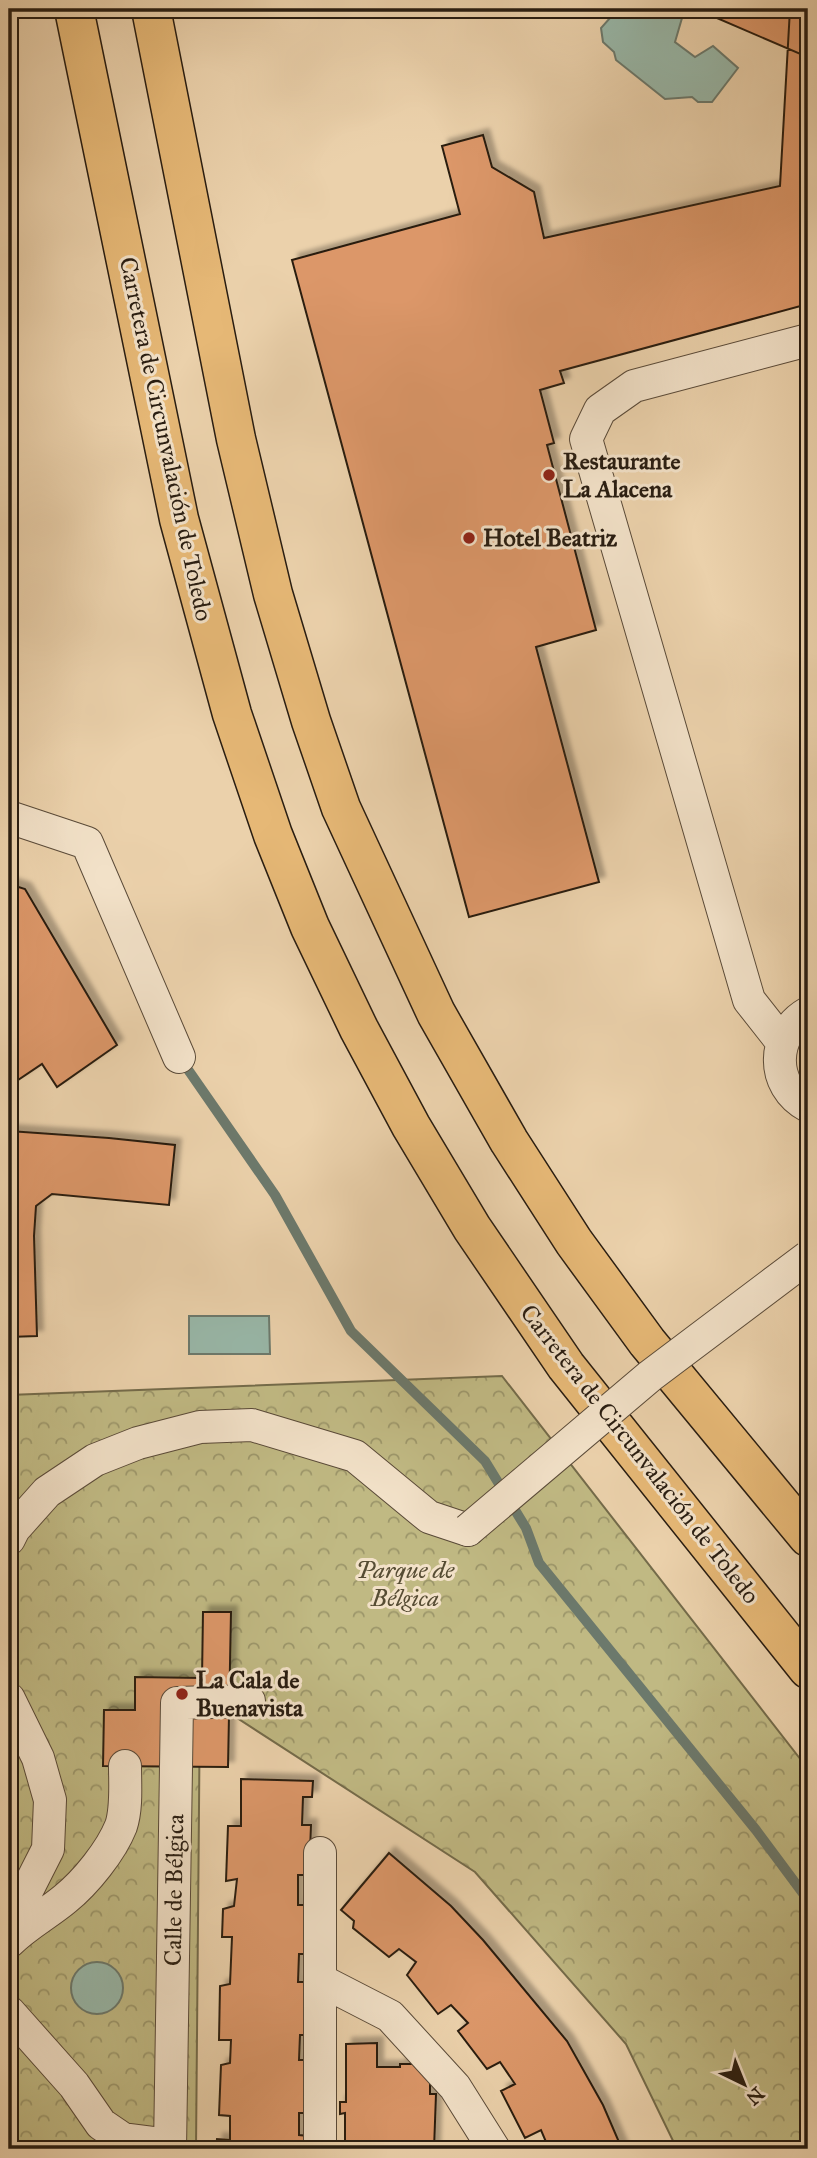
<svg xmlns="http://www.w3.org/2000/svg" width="817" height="2158" viewBox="0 0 817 2158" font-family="'IM FELL Great Primer',serif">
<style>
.park{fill:url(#park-crowns);stroke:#746b4a;stroke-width:2}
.water{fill:#98b7a8;stroke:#6c796c;stroke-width:2}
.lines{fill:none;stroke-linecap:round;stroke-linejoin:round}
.stream{stroke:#6c796c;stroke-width:10}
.building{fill:#dc9769;stroke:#291d11;stroke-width:2;filter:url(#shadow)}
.minor-casing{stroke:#5a4a38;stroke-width:34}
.highway-casing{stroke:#291d11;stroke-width:41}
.minor{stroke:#f2e1c8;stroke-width:32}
.highway{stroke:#e6b876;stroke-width:38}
.minor-bridge-casing{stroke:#5a4a38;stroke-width:34;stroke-linecap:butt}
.minor-bridge{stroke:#f2e1c8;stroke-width:32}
.poi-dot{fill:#8f2418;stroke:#f2e1c8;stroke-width:2.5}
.labels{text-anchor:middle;stroke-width:6;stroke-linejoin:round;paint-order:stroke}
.street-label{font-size:24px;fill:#291d11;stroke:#f2e1c8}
.poi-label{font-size:24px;font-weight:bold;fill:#291d11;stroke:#f2e1c8;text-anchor:start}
.park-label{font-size:24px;font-style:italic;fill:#564c33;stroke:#f2e1c8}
</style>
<defs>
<pattern id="park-crowns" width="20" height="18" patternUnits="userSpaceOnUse" patternTransform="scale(1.75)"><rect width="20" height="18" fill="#c0b983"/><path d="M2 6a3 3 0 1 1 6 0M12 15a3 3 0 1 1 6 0" fill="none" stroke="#9c966a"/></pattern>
<filter id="shadow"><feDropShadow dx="6" dy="-6" stdDeviation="2" flood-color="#0004"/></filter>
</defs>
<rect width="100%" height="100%" fill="#ebd1ab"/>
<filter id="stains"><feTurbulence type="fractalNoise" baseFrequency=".00286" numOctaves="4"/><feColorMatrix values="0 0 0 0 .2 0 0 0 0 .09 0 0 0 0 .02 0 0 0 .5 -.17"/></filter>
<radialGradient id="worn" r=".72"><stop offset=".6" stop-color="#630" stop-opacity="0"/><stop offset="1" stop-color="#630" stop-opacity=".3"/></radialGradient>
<!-- park -->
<path class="park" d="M502 1376 808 1769V2149H677L626 2044 475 1872 200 1694 196 2149H9V1395Z"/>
<!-- water -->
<path class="water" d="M618 9H672L682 18 675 42 695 57 713 46 738 68 712 102H698L692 97 665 99 616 60 614 52 603 42 601 28Z
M189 1316H269L270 1354H189Z
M71 1988a26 26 0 1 1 52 0a26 26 0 1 1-52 0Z"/>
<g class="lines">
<!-- stream -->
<path class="stream" d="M182 1061 275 1195 351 1331 485 1461 526 1528 539 1563 756 1830 808 1900"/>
</g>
<!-- building -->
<path class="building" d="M696 9H808V48L805 56Z
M790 9H808V304L560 371 564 383 540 390 554 443 547 445 596 630 536 647 599 882 469 917 292 260 460 214 442 146 483 135 492 167 534 192 544 238 780 186Z
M9 884 25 889 117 1045 57 1087 42 1064 18 1080 9 1063Z
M9 1131 109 1138 175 1145 169 1205 52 1194 36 1206 34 1236 37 1336 9 1337Z
M203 1612H231L228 1767 103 1766 104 1710H135V1677L202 1678Z
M241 1779 313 1781 312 1797H303L302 1825H311L309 1875H298V1905H308L307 1954H299L298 1982H309L307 2035H300L299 2060H309L307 2113H299V2135L309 2136 308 2149H216L217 2139 230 2140V2116L219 2115 221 2065 230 2063 231 2040H219L220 1986 230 1984 232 1937H222L223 1909 234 1906 237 1879 226 1881 228 1826H241Z
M389 1853 451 1906 483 1940 567 2041 603 2105 622 2149H549L541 2130 525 2138 501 2091 515 2084 500 2062 487 2069 458 2031 468 2023 451 2005 438 2014 407 1975 416 1962 399 1949 389 1957 353 1928 354 1921 341 1910Z
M377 2043V2067H400V2064H430V2094H436L434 2149H345V2113L340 2114V2102H346V2044Z"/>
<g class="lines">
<!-- minor casing -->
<g class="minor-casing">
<path id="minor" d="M9 817 87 843 179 1057
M808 1013C771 1034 770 1086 808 1106
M782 1042 749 1000 586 439 600 410 634 386 808 340
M9 1539 14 1529 47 1492 95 1460 138 1443 200 1427 252 1425 355 1456 429 1517 468 1530
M9 1699 38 1758 50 1800 48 1849 9 1926
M9 1942C26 1925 47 1914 65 1899 86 1882 111 1851 121 1826 127 1808 125 1785 125 1766
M320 1980 390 2016 455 2087 494 2149
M9 2012 74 2085 101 2124 123 2139 170 2145
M170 2149 177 1703 249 1701
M320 2149V1853"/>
</g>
<!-- highway casing -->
<g class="highway-casing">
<path id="highway" d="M74 9 179 519 232 714 273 835 310 927 359 1029 411 1126 472 1228 566 1366 808 1669
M151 9 236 439 273 594 311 721 341 808 436 1013 509 1141 574 1242 647 1342 808 1537"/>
</g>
<!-- minor -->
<use href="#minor" class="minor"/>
<!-- highway -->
<use href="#highway" class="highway"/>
<!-- minor-bridge casing -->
<g class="minor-bridge-casing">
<path id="minor-bridge" d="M468 1530 650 1376 808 1257"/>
</g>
<!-- minor-bridge -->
<use href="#minor-bridge" class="minor-bridge"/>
</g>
<!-- markers -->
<g class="poi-dot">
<circle cx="549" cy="475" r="7"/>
<circle cx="469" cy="538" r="7"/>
<circle cx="182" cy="1694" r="7"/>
</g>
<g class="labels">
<!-- street labels -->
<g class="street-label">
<text transform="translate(166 439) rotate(78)" y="8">Carretera de Circunvalación de Toledo</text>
<text transform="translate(640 1454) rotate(52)" y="8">Carretera de Circunvalación de Toledo</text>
<text transform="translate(174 1890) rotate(-89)" y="8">Calle de Bélgica</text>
</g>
<!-- poi labels -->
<g class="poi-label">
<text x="563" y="469">Restaurante<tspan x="563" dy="28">La Alacena</tspan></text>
<text x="483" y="546">Hotel Beatriz</text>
<text x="196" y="1688">La Cala de<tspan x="196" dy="28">Buenavista</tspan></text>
</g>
<!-- park labels -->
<g class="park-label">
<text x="405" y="1578">Parque de<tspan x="405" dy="28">Bélgica</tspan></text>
</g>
</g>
<!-- margin -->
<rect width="817" height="2158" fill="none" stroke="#ebd1ab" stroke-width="35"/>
<rect x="10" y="10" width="796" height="2137" fill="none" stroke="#291d11" stroke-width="3.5"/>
<rect x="18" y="18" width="782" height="2123" fill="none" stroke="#291d11" stroke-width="2"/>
<!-- north arrow -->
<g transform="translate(744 2084) rotate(137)" stroke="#f2e1c8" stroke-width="5" paint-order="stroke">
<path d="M0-5L12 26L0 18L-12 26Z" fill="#291d11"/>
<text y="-10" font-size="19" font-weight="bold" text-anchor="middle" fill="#291d11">N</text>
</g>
<rect width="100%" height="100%" filter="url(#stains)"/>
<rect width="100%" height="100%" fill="url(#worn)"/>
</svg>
